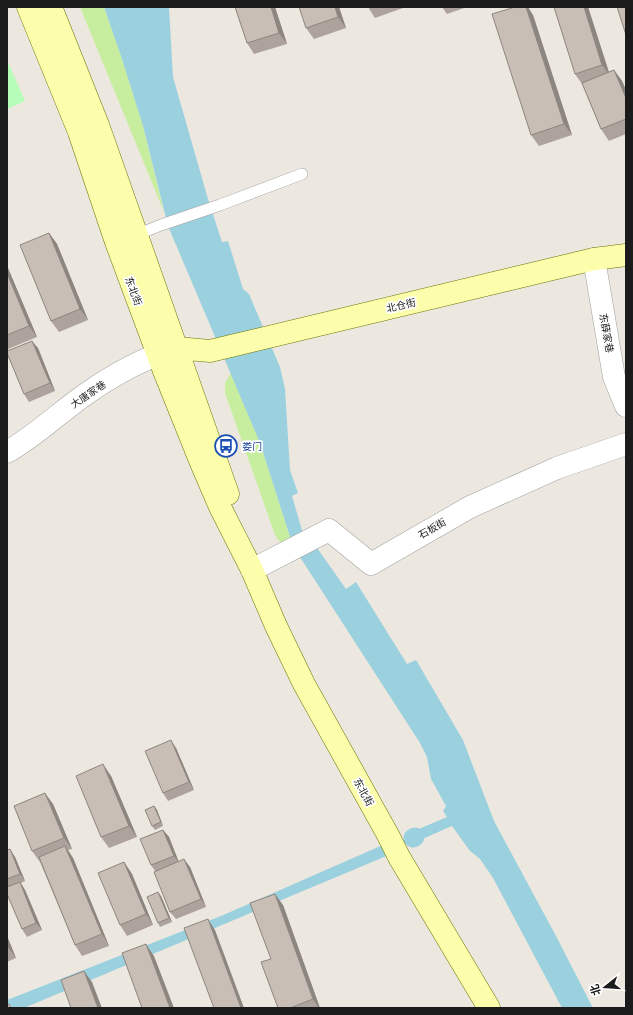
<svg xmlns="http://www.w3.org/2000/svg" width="633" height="1015" viewBox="0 0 633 1015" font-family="'Work Sans','Noto Sans SC',sans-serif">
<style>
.grass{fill:#c7ed9f}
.park{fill:#b6fdba}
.water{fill:#9bd1df}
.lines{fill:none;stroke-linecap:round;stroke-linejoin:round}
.canal{stroke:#9bd1df;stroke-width:19}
.service-casing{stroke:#a2a2a2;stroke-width:12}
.minor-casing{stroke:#a2a2a2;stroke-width:23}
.tertiary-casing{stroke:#a2a2a2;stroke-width:23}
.secondary-casing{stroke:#697300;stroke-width:23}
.service{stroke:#fff;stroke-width:11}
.minor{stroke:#fff;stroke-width:22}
.tertiary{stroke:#fff;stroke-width:22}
.secondary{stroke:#fcfeac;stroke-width:22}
.wall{fill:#ada39c}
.shaded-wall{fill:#8d857f}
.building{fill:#c9beb5;stroke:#8d857f}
.labels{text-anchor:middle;stroke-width:3.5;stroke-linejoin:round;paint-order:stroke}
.street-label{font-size:10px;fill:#1b1b1b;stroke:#fff}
.transit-label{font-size:10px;fill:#164399;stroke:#fff;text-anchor:start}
</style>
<rect width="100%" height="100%" fill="#ede8df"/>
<!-- grass -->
<path class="grass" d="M80 7H104L122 59 143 126 164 212Z
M231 373 260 443 292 543 282 545 275 535 225 393V383Z"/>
<!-- park -->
<path class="park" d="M7 60 25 101 7 109Z"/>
<!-- water -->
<path class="water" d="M104 7H169L173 77 208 199 222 242 228 241 243 289 249 294 280 367 285 389 290 470 298 493 292 496 304 537 315 545 346 589 356 582 407 664 416 660 463 740 494 821 555 934 593 1008H562L493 878 480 859 470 851 452 826 420 840H418L414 833V831L447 817 443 811 446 806 431 779 427 757 420 743 298 554 292 543 260 443 168 226 143 126 122 59Z
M385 844 389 855 24 1008H7V1000L221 916Z"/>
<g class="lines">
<!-- canal -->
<path class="canal" d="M413 838 415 837"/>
<!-- service casing -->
<g class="service-casing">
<path id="service" d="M136 235 161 225 220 205 302 174"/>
</g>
<!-- minor casing -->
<g class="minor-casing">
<path id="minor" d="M594 259 614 377 626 406
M252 570 329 530 371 564 470 507 557 468 626 444"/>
</g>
<!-- tertiary casing -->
<g class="tertiary-casing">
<path id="tertiary" d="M7 452C34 437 60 412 86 394 113 375 144 358 176 348"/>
</g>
<!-- secondary casing -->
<g class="secondary-casing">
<path id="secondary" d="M28 7 79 132 116 242 164 371 201 463 220 507 252 570 276 626 304 684 388 835 399 857 489 1008
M51 7 98 125 228 494
M177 348 210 351 594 259 626 255"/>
</g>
<!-- service -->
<use href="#service" class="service"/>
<!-- minor -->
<use href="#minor" class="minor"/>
<!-- tertiary -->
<use href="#tertiary" class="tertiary"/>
<!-- secondary -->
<use href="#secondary" class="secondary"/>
</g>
<!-- wall -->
<path class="wall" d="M235 7H275L287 44 254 54 247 43Z
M339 7 346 28 314 39 306 28Z
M368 7H403V8L375 18Z
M442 7H467L447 14Z
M588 7 609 72 614 70 622 81 626 90V134L609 141 601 129 582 84 575 74Z
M533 15 572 135 539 146 531 135Z
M49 233 57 244 88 320 59 332 51 321Z
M7 266 37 337 8 349 7 347Z
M38 348 55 391 29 402 24 394Z
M176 748 194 790 168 801 163 793Z
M111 776 137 837 109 848 101 837Z
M53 804 72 849 68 850 73 858 109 946 82 956 75 945 40 862 32 851Z
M154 806 157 810 163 826 155 830 152 826Z
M163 830 169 837 179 862 190 867 206 907 176 919 170 912 155 871 151 865Z
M7 850 15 857 25 881 21 883 25 890 42 930 27 937 22 929 7 887Z
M124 862 132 874 153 925 127 936 120 925Z
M161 896 172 922 160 927 158 923Z
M283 905 320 1008H278L271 959Z
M7 936 16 958 7 962Z"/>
<!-- shaded-wall -->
<path class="shaded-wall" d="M271 7H275L287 44 279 33Z
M335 7H339L346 28 338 17Z
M526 7H528L533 15 572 135 564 124Z
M584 7H588L610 76 602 65Z
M614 70 622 81 626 90V98Z
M49 233 57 244 88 320 80 309Z
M7 266 8 268 37 337 29 326 7 273Z
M32 341 38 348 55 391 50 383Z
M171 740 176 748 194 790 189 782Z
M103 764 111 776 137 837 129 826Z
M45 793 53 804 72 849 64 838Z
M154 806 157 810 163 826 161 822Z
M163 830 169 837 179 863 174 856Z
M65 846 73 858 109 946 102 934Z
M10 849 15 857 25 881 20 874Z
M184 859 190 867 206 907 201 899Z
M124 862 132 874 153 925 146 914Z
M20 882 25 890 42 930 36 923Z
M158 892 161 896 172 922 169 918Z
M275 894 283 905 320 1008H319L313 999Z
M208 919 215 930 244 1008H241Z
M7 936 16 958 8 947 7 944Z
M146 944 154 956 174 1008H170Z
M84 971 92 982 102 1008H98Z"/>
<!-- building -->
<path class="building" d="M235 7H271L279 33 247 43Z
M299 7H335L338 17 306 28Z
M515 7H526L564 124 531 135 492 14Z
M554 7H584L602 65 575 74Z
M617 7H626V35Z
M614 70 626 98V119L601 129 582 83Z
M49 233 80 309 51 321 20 245Z
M7 273 29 326 7 335Z
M32 341 50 383 24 394 7 353V351Z
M171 740 189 782 163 793 145 751Z
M103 764 129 826 101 837 76 776Z
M45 793 64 838 32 851 14 806Z
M154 806 161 822 152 826 145 810Z
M163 830 174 856 151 865 140 839Z
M65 846 102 934 75 945 39 857Z
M10 849 20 874 7 879V850Z
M184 859 201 899 170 912 154 872Z
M124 862 146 914 120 925 98 873Z
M20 882 36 923 22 929 7 894V887Z
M158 892 169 918 158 923 147 897Z
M275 894 313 999 290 1008H278L261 962 271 959 250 903Z
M208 919 241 1008H214L184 928Z
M146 944 170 1008H142L122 953Z
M84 971 98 1008H71L61 980Z
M9 1004 11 1008H7V1005Z"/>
<!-- icons -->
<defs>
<g id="bus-ring" transform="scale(1.15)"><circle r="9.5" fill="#fff" stroke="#1a4fb4" stroke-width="1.5"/><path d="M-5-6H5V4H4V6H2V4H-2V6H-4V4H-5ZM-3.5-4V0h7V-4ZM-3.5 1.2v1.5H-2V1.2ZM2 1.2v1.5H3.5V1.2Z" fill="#1a4fb4"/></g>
</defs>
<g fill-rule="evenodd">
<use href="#bus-ring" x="226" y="446"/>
</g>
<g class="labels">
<!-- street labels -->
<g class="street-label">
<text transform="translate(134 291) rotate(70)" y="4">东北街</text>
<text transform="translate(401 305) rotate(-13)" y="4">北仓街</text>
<text transform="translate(607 333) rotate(80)" y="4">东薛家巷</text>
<text transform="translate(88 394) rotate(-34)" y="4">大唐家巷</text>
<text transform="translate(432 528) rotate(-30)" y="4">石板街</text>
<text transform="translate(364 792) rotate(61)" y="4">东北街</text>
</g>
<!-- transit labels -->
<g class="transit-label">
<text x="242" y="450">娄门</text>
</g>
</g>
<!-- border -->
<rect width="633" height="1015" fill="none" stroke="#1b1b1b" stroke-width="16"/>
<!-- north arrow -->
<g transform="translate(605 987) rotate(253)" stroke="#ffffff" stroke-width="3" paint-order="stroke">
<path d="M0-3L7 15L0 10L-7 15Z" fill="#1b1b1b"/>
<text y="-6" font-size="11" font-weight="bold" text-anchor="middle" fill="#1b1b1b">北</text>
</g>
</svg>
